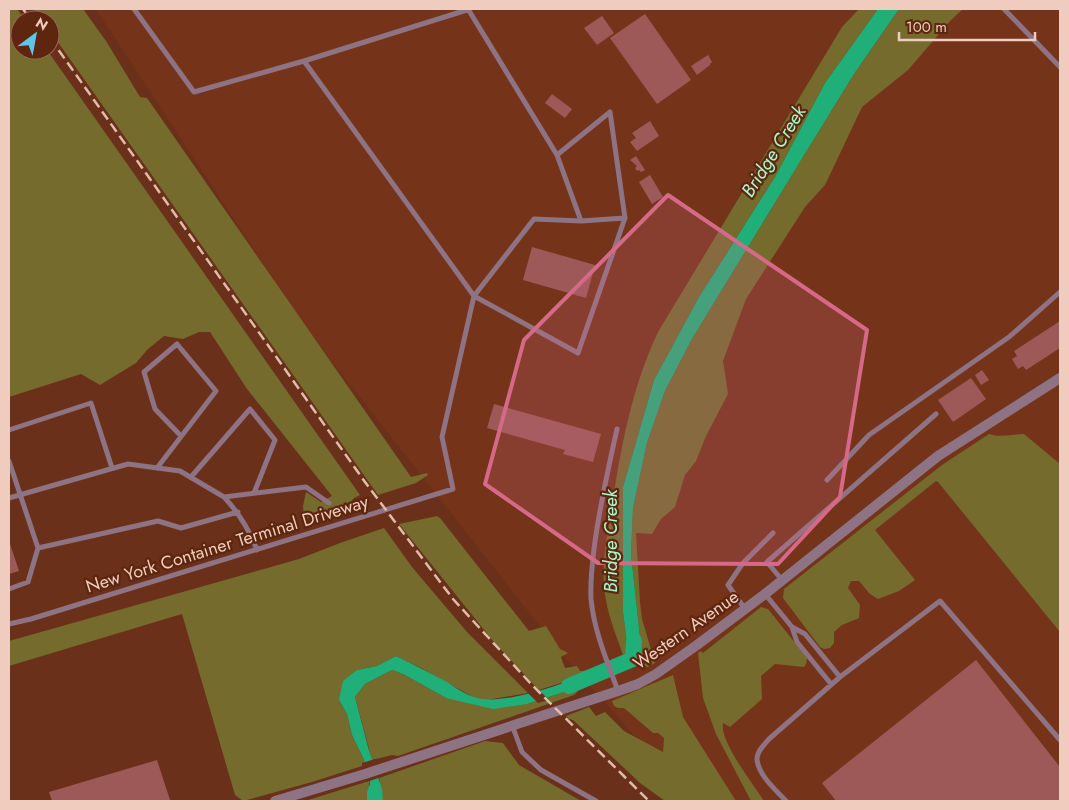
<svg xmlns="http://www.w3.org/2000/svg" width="1069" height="810" viewBox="0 0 1069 810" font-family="Jost,sans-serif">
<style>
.built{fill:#75341a}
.green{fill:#746b2d}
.water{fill:#20af79}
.pier{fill:#6a301a}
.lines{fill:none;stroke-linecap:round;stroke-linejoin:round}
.river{stroke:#20af79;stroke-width:16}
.building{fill:#9c5958}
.service{stroke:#8d7383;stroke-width:5}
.tertiary{stroke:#8d7383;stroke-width:10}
.rail{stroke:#e1bcad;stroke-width:2.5;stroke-dasharray:10 5;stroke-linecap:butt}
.marked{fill:#d66988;fill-opacity:0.2;stroke:#d66988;stroke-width:4;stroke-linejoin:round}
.labels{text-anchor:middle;stroke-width:4.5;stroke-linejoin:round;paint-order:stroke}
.street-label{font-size:18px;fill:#efccbe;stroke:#5e260e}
.water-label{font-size:19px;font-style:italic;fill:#a5face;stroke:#5e260e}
</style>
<rect width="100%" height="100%" fill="#6a301a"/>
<!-- built -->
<path class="built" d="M96 9H1060V801H693L565 658 304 326Z"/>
<!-- green -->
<path class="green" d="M9 9H17L25 20H20V50H47L360 495 354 498 351 502 304 519 303 506 306 492 321 502 332 496 247 389 210 332H199L183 339 164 336 147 350 136 363 100 385 81 374 9 397Z
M34 9H83L106 41 140 97 147 98 411 477 427 473 428 475 416 483 378 495 50 31V20H42Z
M859 9H878L825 83 775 177 699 297 654 380 623 487V612L629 659 623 655C617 637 609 619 606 600 600 571 606 542 611 513 620 452 631 389 658 332L842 27Z
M899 9H963L951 20 908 70 862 107 825 185 805 207 746 299 723 361 728 394 706 436 696 461 685 475 675 507 661 519 652 534 636 533 640 602 642 619 655 663 647 667 643 665 631 554 633 508 647 443 665 391 692 339 784 188 854 74Z
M989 434C1001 438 1012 434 1024 434L1060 464V632L938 482 936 481 875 530 915 580 899 591 878 599 870 594 859 581H851L848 588 860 605 859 618 842 625 834 632V643L830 648 824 649 820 647 783 598 784 589 942 465Z
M437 516 440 518 529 631 546 626 560 649 568 653 561 657 565 668 577 666 580 671 594 670 592 673 539 690 536 687 493 641 399 524Z
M384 528 412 567 467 632 528 693 487 700 473 697 421 668 396 656 377 666 357 670 339 700 347 714 352 735 364 760 365 762 362 763V766L312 782 243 801 235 795 182 614 9 666V641L299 559 340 543Z
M761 607 768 609 807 658 806 664 804 667 775 664 761 676 762 699 730 727 723 723C719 741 754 785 764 801H751L716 734 703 698 698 653 701 651 703 653Z
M392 670 403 674 446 698 527 704 583 686 574 695 398 756 392 755 372 760 355 697 365 684Z
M673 675 683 717 736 801H665L640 783 573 720 569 719 566 716 589 707 596 716 605 712 624 731 663 752 664 738 658 733H653L624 708H618L614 706 612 701Z
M485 741 503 743 519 765 581 801H305L369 781V787L380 784 379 778 382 777Z"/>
<!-- water -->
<path class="water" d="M878 9H899L854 74 784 188 692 339 665 391 647 443 633 508 631 554 643 665 629 659 623 612V487L654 380 699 297 775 177 825 83Z
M396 656C413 664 430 673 447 682 455 687 464 694 474 697 503 707 563 683 592 673L583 686 527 704 493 709 446 698 403 674 392 670 365 684 355 697 368 747 382 789 383 801H367V792L370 784 364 760 352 735 347 714 339 700 343 681 357 670 377 666Z"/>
<!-- pier -->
<path class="pier" d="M537 688 549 700 538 703 526 691Z
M375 759 381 777 367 782 362 763Z"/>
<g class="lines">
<!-- river -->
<path class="river" d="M569 686 633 659 634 641"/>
</g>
<!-- building -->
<path class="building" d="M645 14 691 80 657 104 610 38Z
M602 16 614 33 597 45 584 28Z
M708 55 712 62 710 64V65L697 75 691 66Z
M552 94 572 109 565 118 545 103Z
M650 121 659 136 637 151 630 142 636 138 632 133Z
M636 156 645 170 641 172 639 170 637 171 635 168 637 166 630 160Z
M650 175 663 197 652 204 639 182Z
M532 247 595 265 586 298 523 280Z
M1060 321V348L1026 370 1023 366 1018 369 1012 359 1017 356 1014 351Z
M982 370 989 380 981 385 975 375Z
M971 378 986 399 953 422 938 400Z
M494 404 601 434 593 462 563 454 565 450 487 428Z
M9 541 19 571 9 574Z
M976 660 1060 767V801H836L822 783Z
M157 760 170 800 52 801 49 792Z"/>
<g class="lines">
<!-- service -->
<path class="service" d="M134 9 194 92 304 61 470 9
M1004 9 1060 67
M304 61 474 296 578 353 625 218 581 221
M557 155 610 112 625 218
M617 429C608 469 599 509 594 549 592 566 590 582 591 599 594 631 607 661 618 691
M9 430 91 403 112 468
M9 461 38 548
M157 468 216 391 177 344 144 372 155 409 181 436
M191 477 250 409 275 440 254 493
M827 480 869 435 1009 337 1060 292
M9 498 128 464 180 471 224 497
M257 550C249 529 239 513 224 497L306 487 329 503
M782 580 767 562 936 414
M9 589 28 582 38 548 158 521 181 528 238 512
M765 594 792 627 797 642 831 684
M745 609 728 585 743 563 773 533
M9 624 31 619 453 489 442 437 474 296 534 219 581 221 557 155 468 9
M792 627 805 634 840 677
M512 725 522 752 541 770 596 801
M786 801C776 790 758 775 757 759 757 751 764 745 769 739L840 677 940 601 1060 740"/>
<!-- tertiary -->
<path class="tertiary" d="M275 801 365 774 618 691 638 684 656 674 697 645 765 594 938 456 1060 378"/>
<!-- rail -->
<path class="rail" d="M23 9 31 20
M50 38 365 482 453 599 532 685 649 801"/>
</g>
<!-- marked area -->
<path class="marked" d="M668 195 867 330 840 497 778 564 598 563 485 484 524 340Z"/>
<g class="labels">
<!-- street labels -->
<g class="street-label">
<text transform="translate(227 544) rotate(-17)" y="6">New York Container Terminal Driveway</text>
<text transform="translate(686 630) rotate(-35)" y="6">Western Avenue</text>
</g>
<!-- water labels -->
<g class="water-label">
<text transform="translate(773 151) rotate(-58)" y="7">Bridge Creek</text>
<text transform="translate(610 541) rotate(-90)" y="7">Bridge Creek</text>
</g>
</g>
<!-- border -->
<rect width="1069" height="810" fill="none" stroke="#efccbe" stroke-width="20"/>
<!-- north arrow -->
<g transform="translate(35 35) rotate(32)"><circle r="24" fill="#5e260e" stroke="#986854"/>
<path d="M0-4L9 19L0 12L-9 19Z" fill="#5dc7e8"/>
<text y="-8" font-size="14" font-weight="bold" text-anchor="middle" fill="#efccbe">N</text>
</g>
<!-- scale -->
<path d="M899 32v8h136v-8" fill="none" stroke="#efccbe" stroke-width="2.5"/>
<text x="906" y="32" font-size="15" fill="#efccbe" stroke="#5e260e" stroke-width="4" paint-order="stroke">100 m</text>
</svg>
